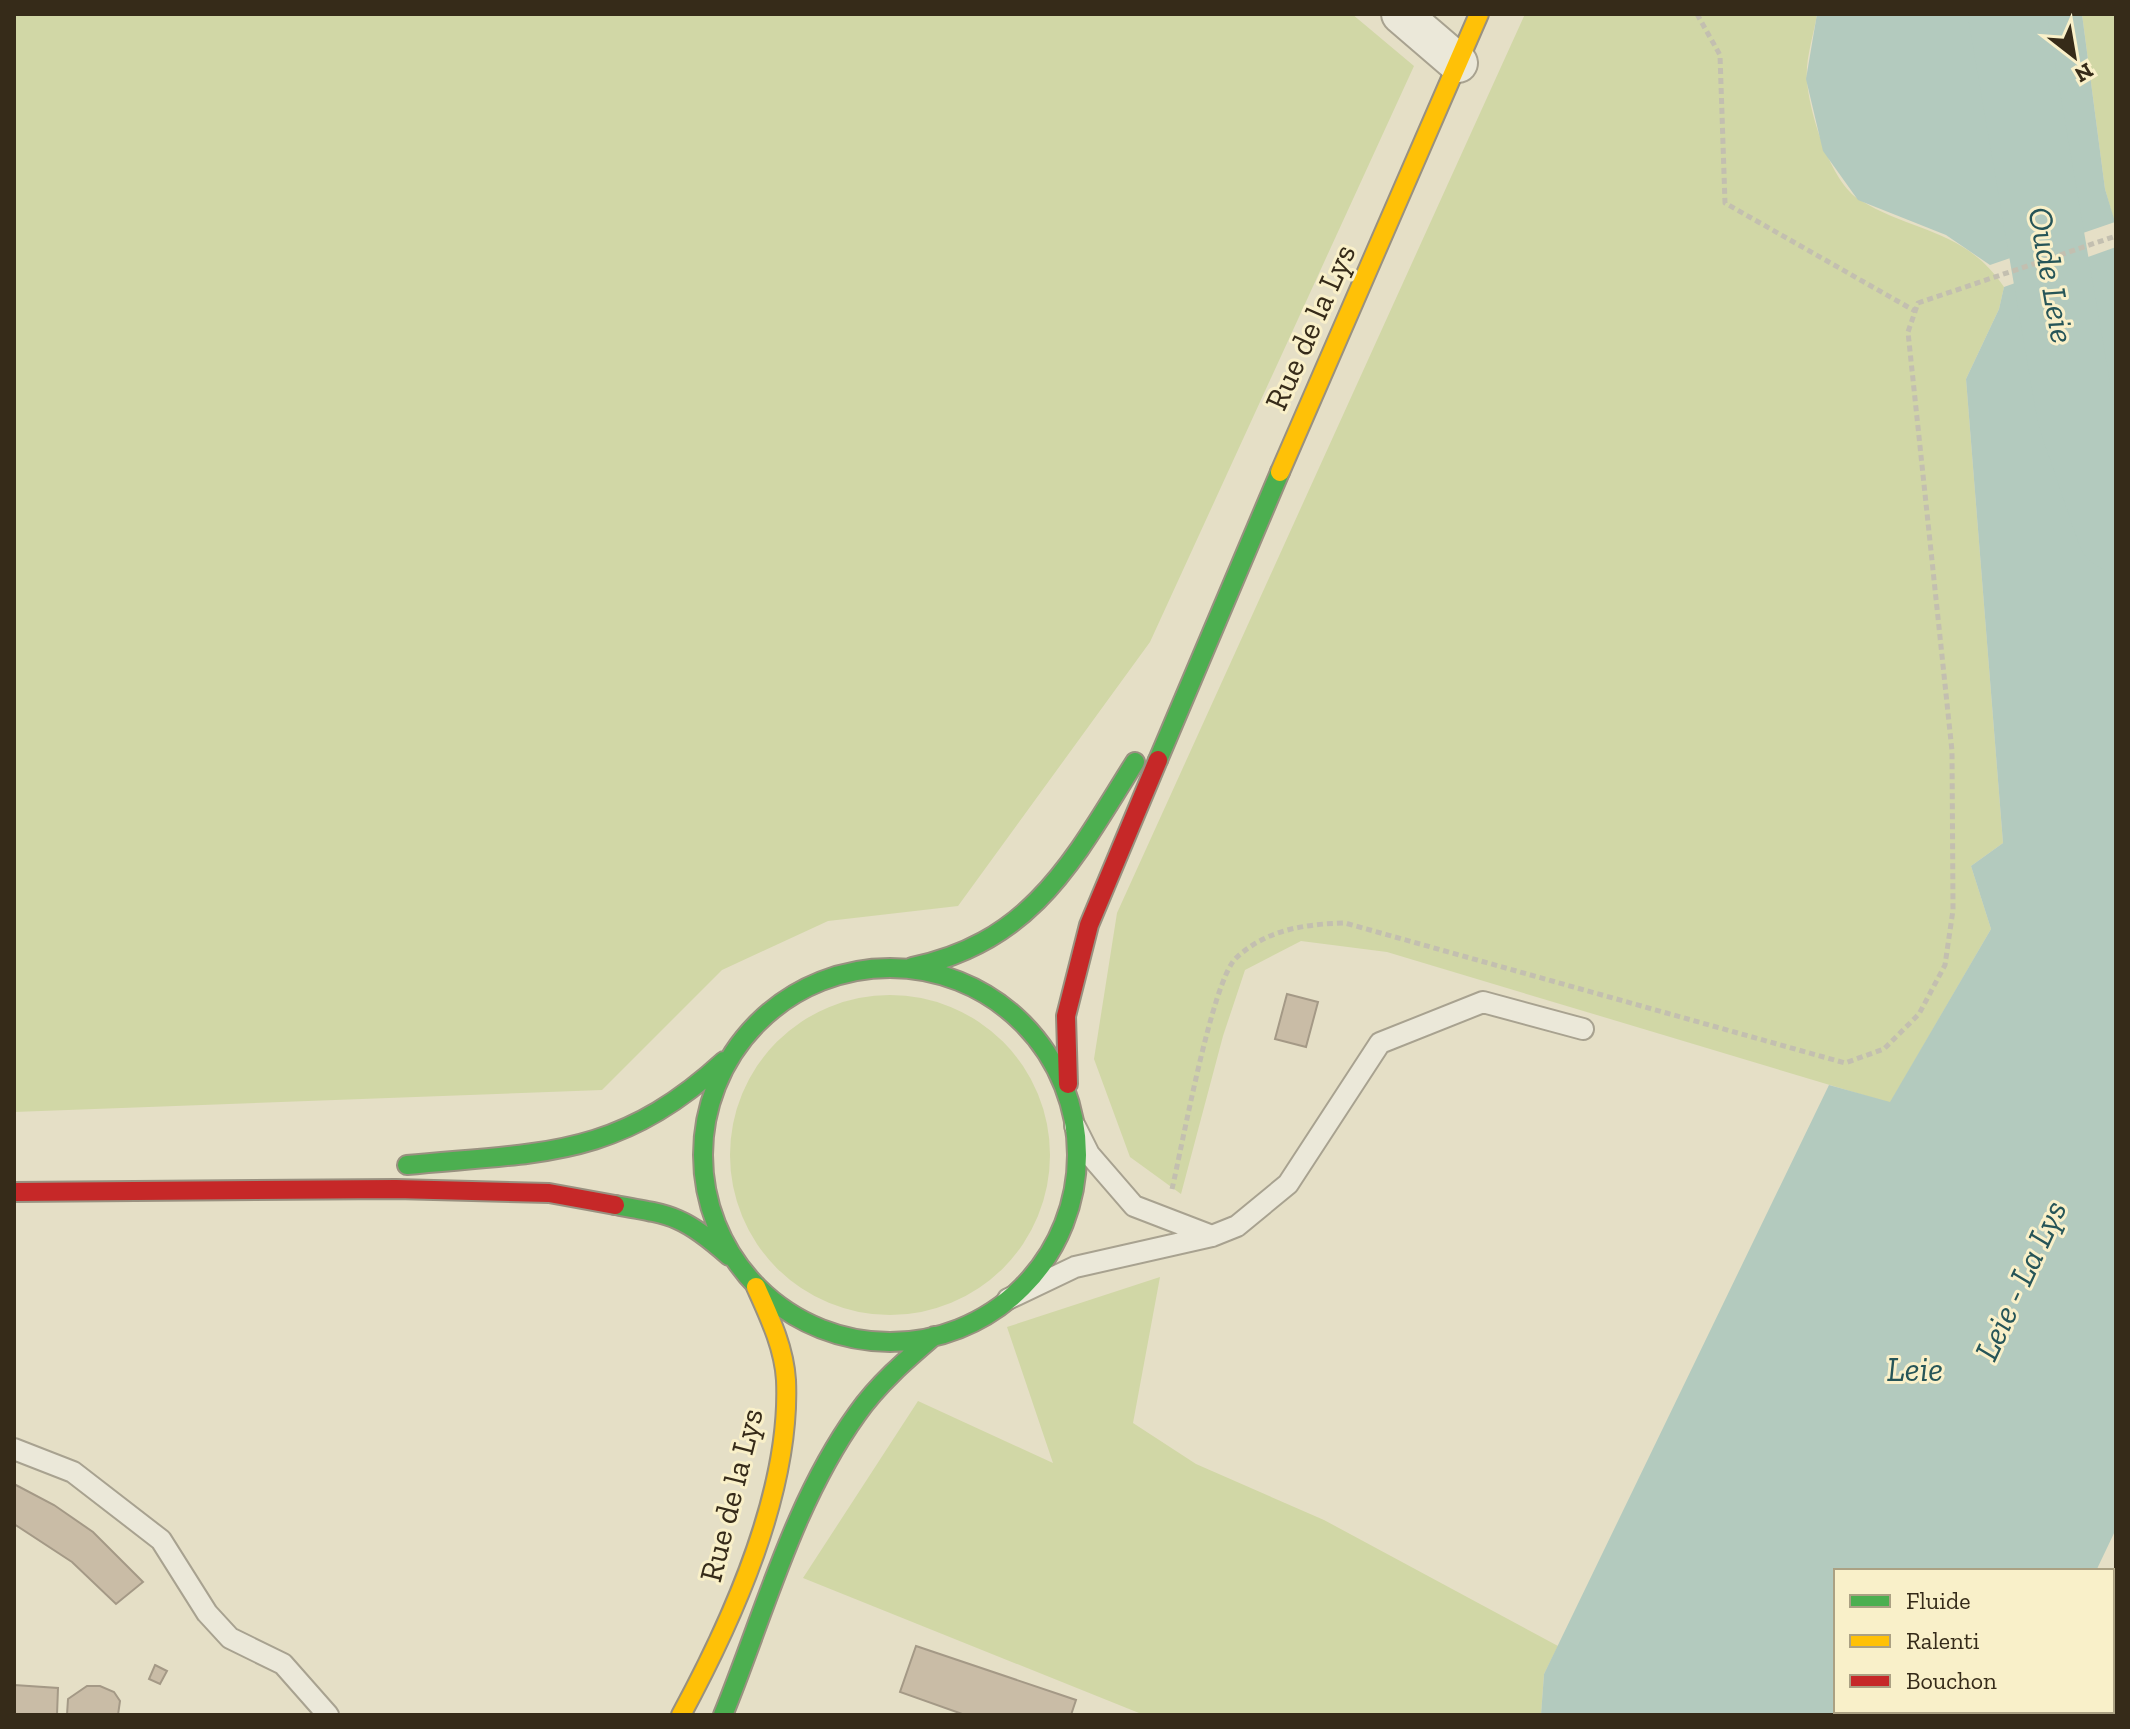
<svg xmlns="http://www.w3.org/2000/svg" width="2130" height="1729" viewBox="0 0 2130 1729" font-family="'Zilla Slab',serif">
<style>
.green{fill:#d1d7a6}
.water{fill:#b3cabe}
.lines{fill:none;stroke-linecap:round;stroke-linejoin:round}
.river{stroke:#b3cabe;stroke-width:78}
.building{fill:#c9bca6;stroke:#a49986;stroke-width:2}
.lane-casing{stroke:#a8a290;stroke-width:24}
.street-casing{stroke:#a8a290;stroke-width:42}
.fast-casing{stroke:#999180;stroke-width:22}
.slow-casing{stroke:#999180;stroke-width:22}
.jam-casing{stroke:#999180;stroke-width:22}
.path{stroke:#c3bfb0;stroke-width:5;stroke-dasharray:6 4;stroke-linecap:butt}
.lane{stroke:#ebe8d9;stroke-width:20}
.street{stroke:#ebe8d9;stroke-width:38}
.fast{stroke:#4caf50;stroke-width:18}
.slow{stroke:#ffc107;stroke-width:18}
.jam{stroke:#c62828;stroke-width:18}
.labels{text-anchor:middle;stroke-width:6;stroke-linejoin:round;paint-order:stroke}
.street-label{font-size:32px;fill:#362b19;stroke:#f9f0c9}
.water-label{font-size:34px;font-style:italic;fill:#265558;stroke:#f9f0c9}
</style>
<rect width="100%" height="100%" fill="#e5dfc6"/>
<!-- green -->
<path class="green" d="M14 14H1352L1414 66 1150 642 958 906 828 921 722 970 602 1090 14 1112Z
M1525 14H1817C1814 34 1805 60 1807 80 1809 113 1831 183 1860 200 1913 233 1964 228 2004 287L1999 309 1966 379 2003 843 1971 866 1991 929 1890 1103 1387 952 1301 941 1245 970 1223 1036 1181 1194 1130 1157 1094 1059 1117 913Z
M2082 14H2116V227L2105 189Z
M730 1155a160 160 0 1 1 320 0a160 160 0 1 1-320 0Z
M1160 1277 1133 1423 1196 1464 1324 1520 1558 1646 1544 1674 1541 1715H1144L803 1578 918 1401 1053 1463 1007 1327Z"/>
<!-- water -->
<path class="water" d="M1817 14H2082L2105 189 2115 222 1990 265 1946 235 1858 200 1823 151 1806 79Z
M2116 247V1529L2096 1571H1836V1711H2034L2032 1715H1541L1544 1674 1829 1085 1890 1102 1991 929 1971 866 2003 843 1966 379 1999 309 2004 287Z"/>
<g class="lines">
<!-- river -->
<path class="river" d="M2007 14 2076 415 2116 532"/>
</g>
<!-- building -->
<path class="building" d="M1287 994 1318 1002 1306 1047 1275 1039Z
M14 1484 54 1505 93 1532 143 1582 116 1604 72 1562 14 1524Z
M916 1646 1076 1700 1071 1715H965L900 1692Z
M155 1665 167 1671 160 1684 149 1679Z
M14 1685 58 1688 57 1715H14Z
M87 1686H100L114 1692 120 1701 118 1715H67L68 1699Z"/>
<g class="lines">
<!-- lane casing -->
<g class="lane-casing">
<path id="lane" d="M1075 1126 1089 1154 1134 1206 1212 1236
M1008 1299 1075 1267 1212 1236 1237 1226 1288 1184 1380 1043 1483 1002 1583 1029
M14 1449 73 1472 161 1540 207 1613 230 1638 283 1664 328 1715"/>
</g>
<!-- street casing -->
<g class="street-casing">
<path id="street" d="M1401 14 1458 63"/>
</g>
<!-- fast casing -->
<g class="fast-casing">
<path id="fast" d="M1158 760 1280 472
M912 967C1033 942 1074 859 1135 762
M703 1155a187 187 0 1 1 374 0a187 187 0 1 1-374 0Z
M407 1165C542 1152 617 1159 724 1061
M615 1205C673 1215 684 1216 729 1256
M723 1715C764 1615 793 1503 857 1414 878 1384 906 1360 934 1336"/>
</g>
<!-- slow casing -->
<g class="slow-casing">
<path id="slow" d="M1280 472 1479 14
M681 1715C733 1619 791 1491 786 1380 784 1347 769 1316 756 1287"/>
</g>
<!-- jam casing -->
<g class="jam-casing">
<path id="jam" d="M1068 1084 1066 1016 1089 925 1158 760
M14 1192 396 1189 549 1193 615 1205"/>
</g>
<!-- path -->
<path class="path" d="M1697 14 1720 55 1725 203 1915 311
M1172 1189C1182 1147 1212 981 1236 958 1267 929 1306 924 1345 923L1845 1063 1884 1049 1919 1014 1945 965 1953 910 1952 751 1908 332 1918 303 2116 236"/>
<!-- lane -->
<use href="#lane" class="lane"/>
<!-- street -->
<use href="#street" class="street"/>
<!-- fast -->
<use href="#fast" class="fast"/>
<!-- slow -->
<use href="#slow" class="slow"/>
<!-- jam -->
<use href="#jam" class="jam"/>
</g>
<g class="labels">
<!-- street labels -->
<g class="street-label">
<text transform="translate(1310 327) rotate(-66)" y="11">Rue de la Lys</text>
<text transform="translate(731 1495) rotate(-76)" y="11">Rue de la Lys</text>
</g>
<!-- water labels -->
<g class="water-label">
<text transform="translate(2052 275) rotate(80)" y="12">Oude Leie</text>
<text transform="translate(2020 1280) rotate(-65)" y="12">Leie - La Lys</text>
<text x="1915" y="1381">Leie</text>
</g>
</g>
<!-- border -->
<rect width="2130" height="1729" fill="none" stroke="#362b19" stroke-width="32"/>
<!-- legend -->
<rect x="1834" y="1569" width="280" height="144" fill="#f9f0c9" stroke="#aba183" stroke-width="2"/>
<rect x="1850" y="1595" width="40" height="12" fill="#4caf50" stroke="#aba183" stroke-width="2"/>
<text x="1906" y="1609" font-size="24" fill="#362b19">Fluide</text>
<rect x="1850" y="1635" width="40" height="12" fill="#ffc107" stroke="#aba183" stroke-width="2"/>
<text x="1906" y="1649" font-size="24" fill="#362b19">Ralenti</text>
<rect x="1850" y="1675" width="40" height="12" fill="#c62828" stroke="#aba183" stroke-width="2"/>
<text x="1906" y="1689" font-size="24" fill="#362b19">Bouchon</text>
<!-- north arrow -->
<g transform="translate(2074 56) rotate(149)" stroke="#f9f0c9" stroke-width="6" paint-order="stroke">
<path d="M0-6L14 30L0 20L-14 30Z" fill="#362b19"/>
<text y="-12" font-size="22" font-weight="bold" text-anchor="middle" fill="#362b19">N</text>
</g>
</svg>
